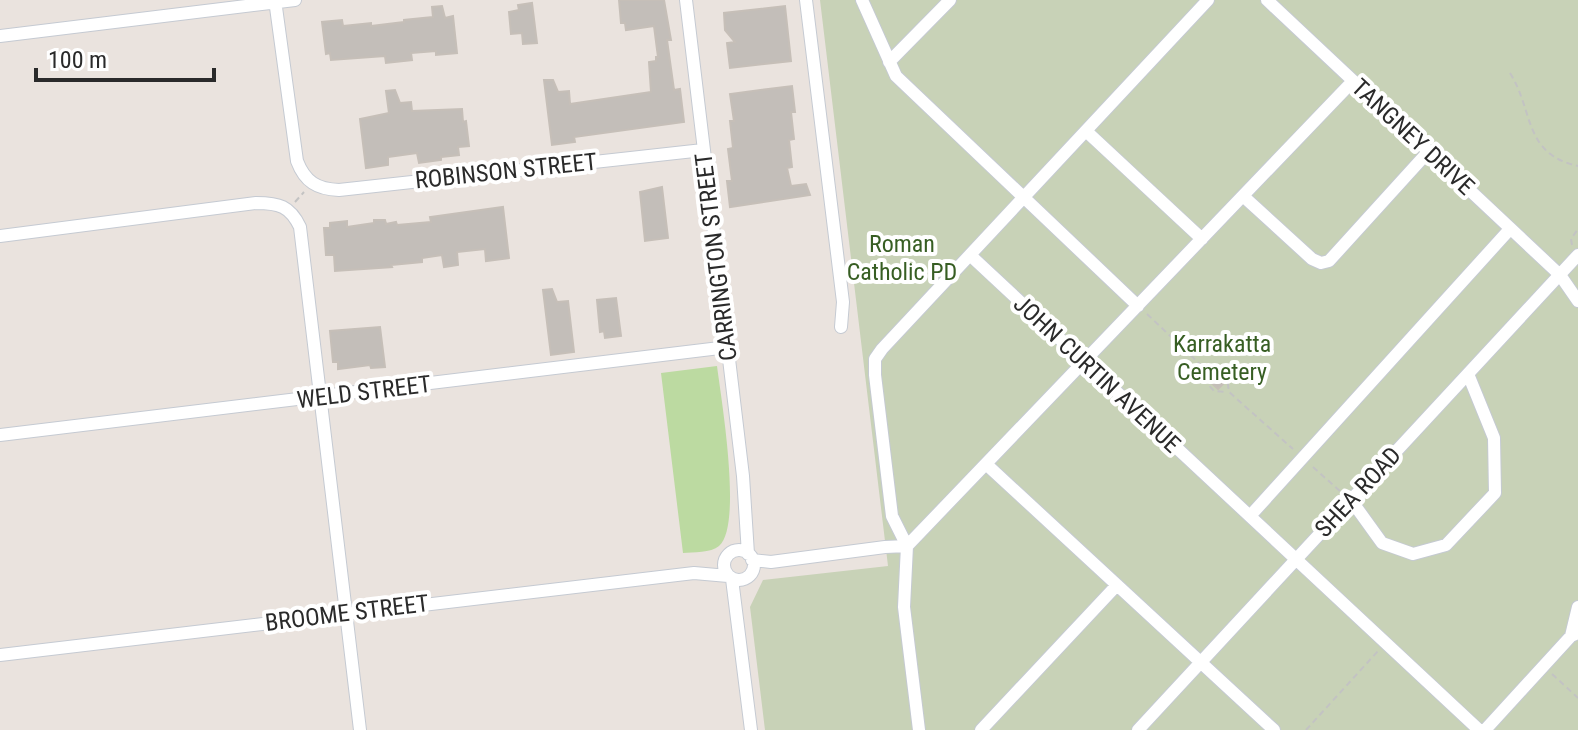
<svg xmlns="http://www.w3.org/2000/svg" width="1578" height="730" viewBox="0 0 1578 730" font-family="'Roboto Condensed',sans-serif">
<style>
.green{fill:#bcdaa1}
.cemetery{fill:#c8d2b7}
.building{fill:#c3beb9;stroke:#c6bfb8;stroke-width:2}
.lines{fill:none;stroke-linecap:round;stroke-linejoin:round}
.minor-casing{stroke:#c5cad2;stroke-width:14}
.path{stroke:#c3c3c3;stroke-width:2;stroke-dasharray:6 4;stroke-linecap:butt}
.minor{stroke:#fff;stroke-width:12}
.labels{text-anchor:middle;stroke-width:8;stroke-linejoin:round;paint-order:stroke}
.street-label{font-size:24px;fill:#2a2a2a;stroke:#fff}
.park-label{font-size:24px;fill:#375e23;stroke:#fff}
</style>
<rect width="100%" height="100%" fill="#eae3de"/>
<!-- green -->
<path class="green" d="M717 366C721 398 743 526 719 546 711 553 693 552 683 553L661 373Z"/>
<!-- cemetery -->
<path class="cemetery" d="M820 0H1578V730H765L750 607 763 580 888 566Z"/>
<!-- building -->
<path class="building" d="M619 0H664L671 40H667L674 90 680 89 684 122 574 137 575 142 552 145 544 80H553L558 92 569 91 570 104 651 92 649 62 656 61V57H658L654 26 626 30 625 23H621Z
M532 3 537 43 523 44 522 33 511 34 509 12 519 10 518 5Z
M442 6 445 18 453 16 457 53 436 55V51L411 53 412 60 386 63 385 56 331 60 330 53 326 54 322 22 342 20 343 26 371 23V26L404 22V20L433 17 432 7Z
M785 6 791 61 730 68 727 43 735 42 725 30 724 13Z
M792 86 795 112H791L794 139 789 140 792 167 787 168 791 186 806 184 810 195 730 207 727 181H732L728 149 733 148 730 121H734L730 94Z
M395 90 400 103 411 102 412 111 462 109 463 122 466 121 469 146 458 147 459 155 441 157V160L419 163 417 153 388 157V165L366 168 360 119 389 113 386 91Z
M662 187 668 238 645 241 640 192Z
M503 207 509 258 486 261 485 249 457 252 458 265 444 267 442 255 422 258V262L391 265 392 267 335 271 334 255H326L324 228H330V223L347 221V227L374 223V220H385L386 224 396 222 397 225 431 222 430 217Z
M552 289 557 302 568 301 574 352 551 355 543 290Z
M616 298 621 336 605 338 604 331 600 332 597 300Z
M380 327 385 367 371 368 370 365 338 369V362H333L330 331Z
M1217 372 1226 381 1218 389 1209 381Z"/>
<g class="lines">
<!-- minor casing -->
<g class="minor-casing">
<path id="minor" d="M275 0 297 161C305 182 317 189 339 190L703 150
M686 0 743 476 748 554
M806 0 843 302 841 327
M862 0 896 76 1138 306
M1267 0 1560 275 1578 301
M0 36 295 0
M889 62 950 0
M1086 131 1202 239
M1243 196 1312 259 1321 263 1329 261 1428 152
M0 236 256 203C279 203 290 206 300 227L360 730
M970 255 1479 730
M0 435 728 347
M986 464 1274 730
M1351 500 1382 543 1413 554 1446 545 1495 493 1494 438 1468 374
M1250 516 1510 229
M907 546 892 516 875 375V359L882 349 1208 0
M724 565a15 15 0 1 1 30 0a15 15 0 1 1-30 0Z
M752 560 771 562 885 547 907 546
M732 579 751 730
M1571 636 1578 607
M0 655 694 573 728 576
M919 730 904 607 907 546 1353 81
M981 730 1117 585
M1138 730 1578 255
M1485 730 1571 636 1578 633"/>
</g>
<!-- path -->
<path class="path" d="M1510 73C1534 111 1523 154 1578 166
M295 202 304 192
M1572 245 1571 239 1578 229
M1147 314 1204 368 1219 370 1227 378 1229 392 1293 449
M1204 368 1205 381 1214 391 1227 392
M1313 467 1341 492
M1552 674 1578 698
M1306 730 1378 651"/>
<!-- minor -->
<use href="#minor" class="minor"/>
</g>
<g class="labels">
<!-- street labels -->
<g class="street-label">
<text transform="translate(1413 137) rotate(43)" y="8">TANGNEY DRIVE</text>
<text transform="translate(506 171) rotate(-6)" y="8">ROBINSON STREET</text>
<text transform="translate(716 257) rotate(-97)" y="8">CARRINGTON STREET</text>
<text transform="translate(1097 374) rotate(43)" y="8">JOHN CURTIN AVENUE</text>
<text transform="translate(364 392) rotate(-7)" y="8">WELD STREET</text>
<text transform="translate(1358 492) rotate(-47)" y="8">SHEA ROAD</text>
<text transform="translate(347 613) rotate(-7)" y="8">BROOME STREET</text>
</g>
<!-- park labels -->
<g class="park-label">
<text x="902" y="252">Roman<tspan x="902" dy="28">Catholic PD</tspan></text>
<text x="1222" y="352">Karrakatta<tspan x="1222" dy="28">Cemetery</tspan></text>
</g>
</g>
<!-- scale -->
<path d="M36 68v12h178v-12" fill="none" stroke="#2a2a2a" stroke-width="4"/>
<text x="48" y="68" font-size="24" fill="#2a2a2a" stroke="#ffffff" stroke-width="6" paint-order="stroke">100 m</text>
</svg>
